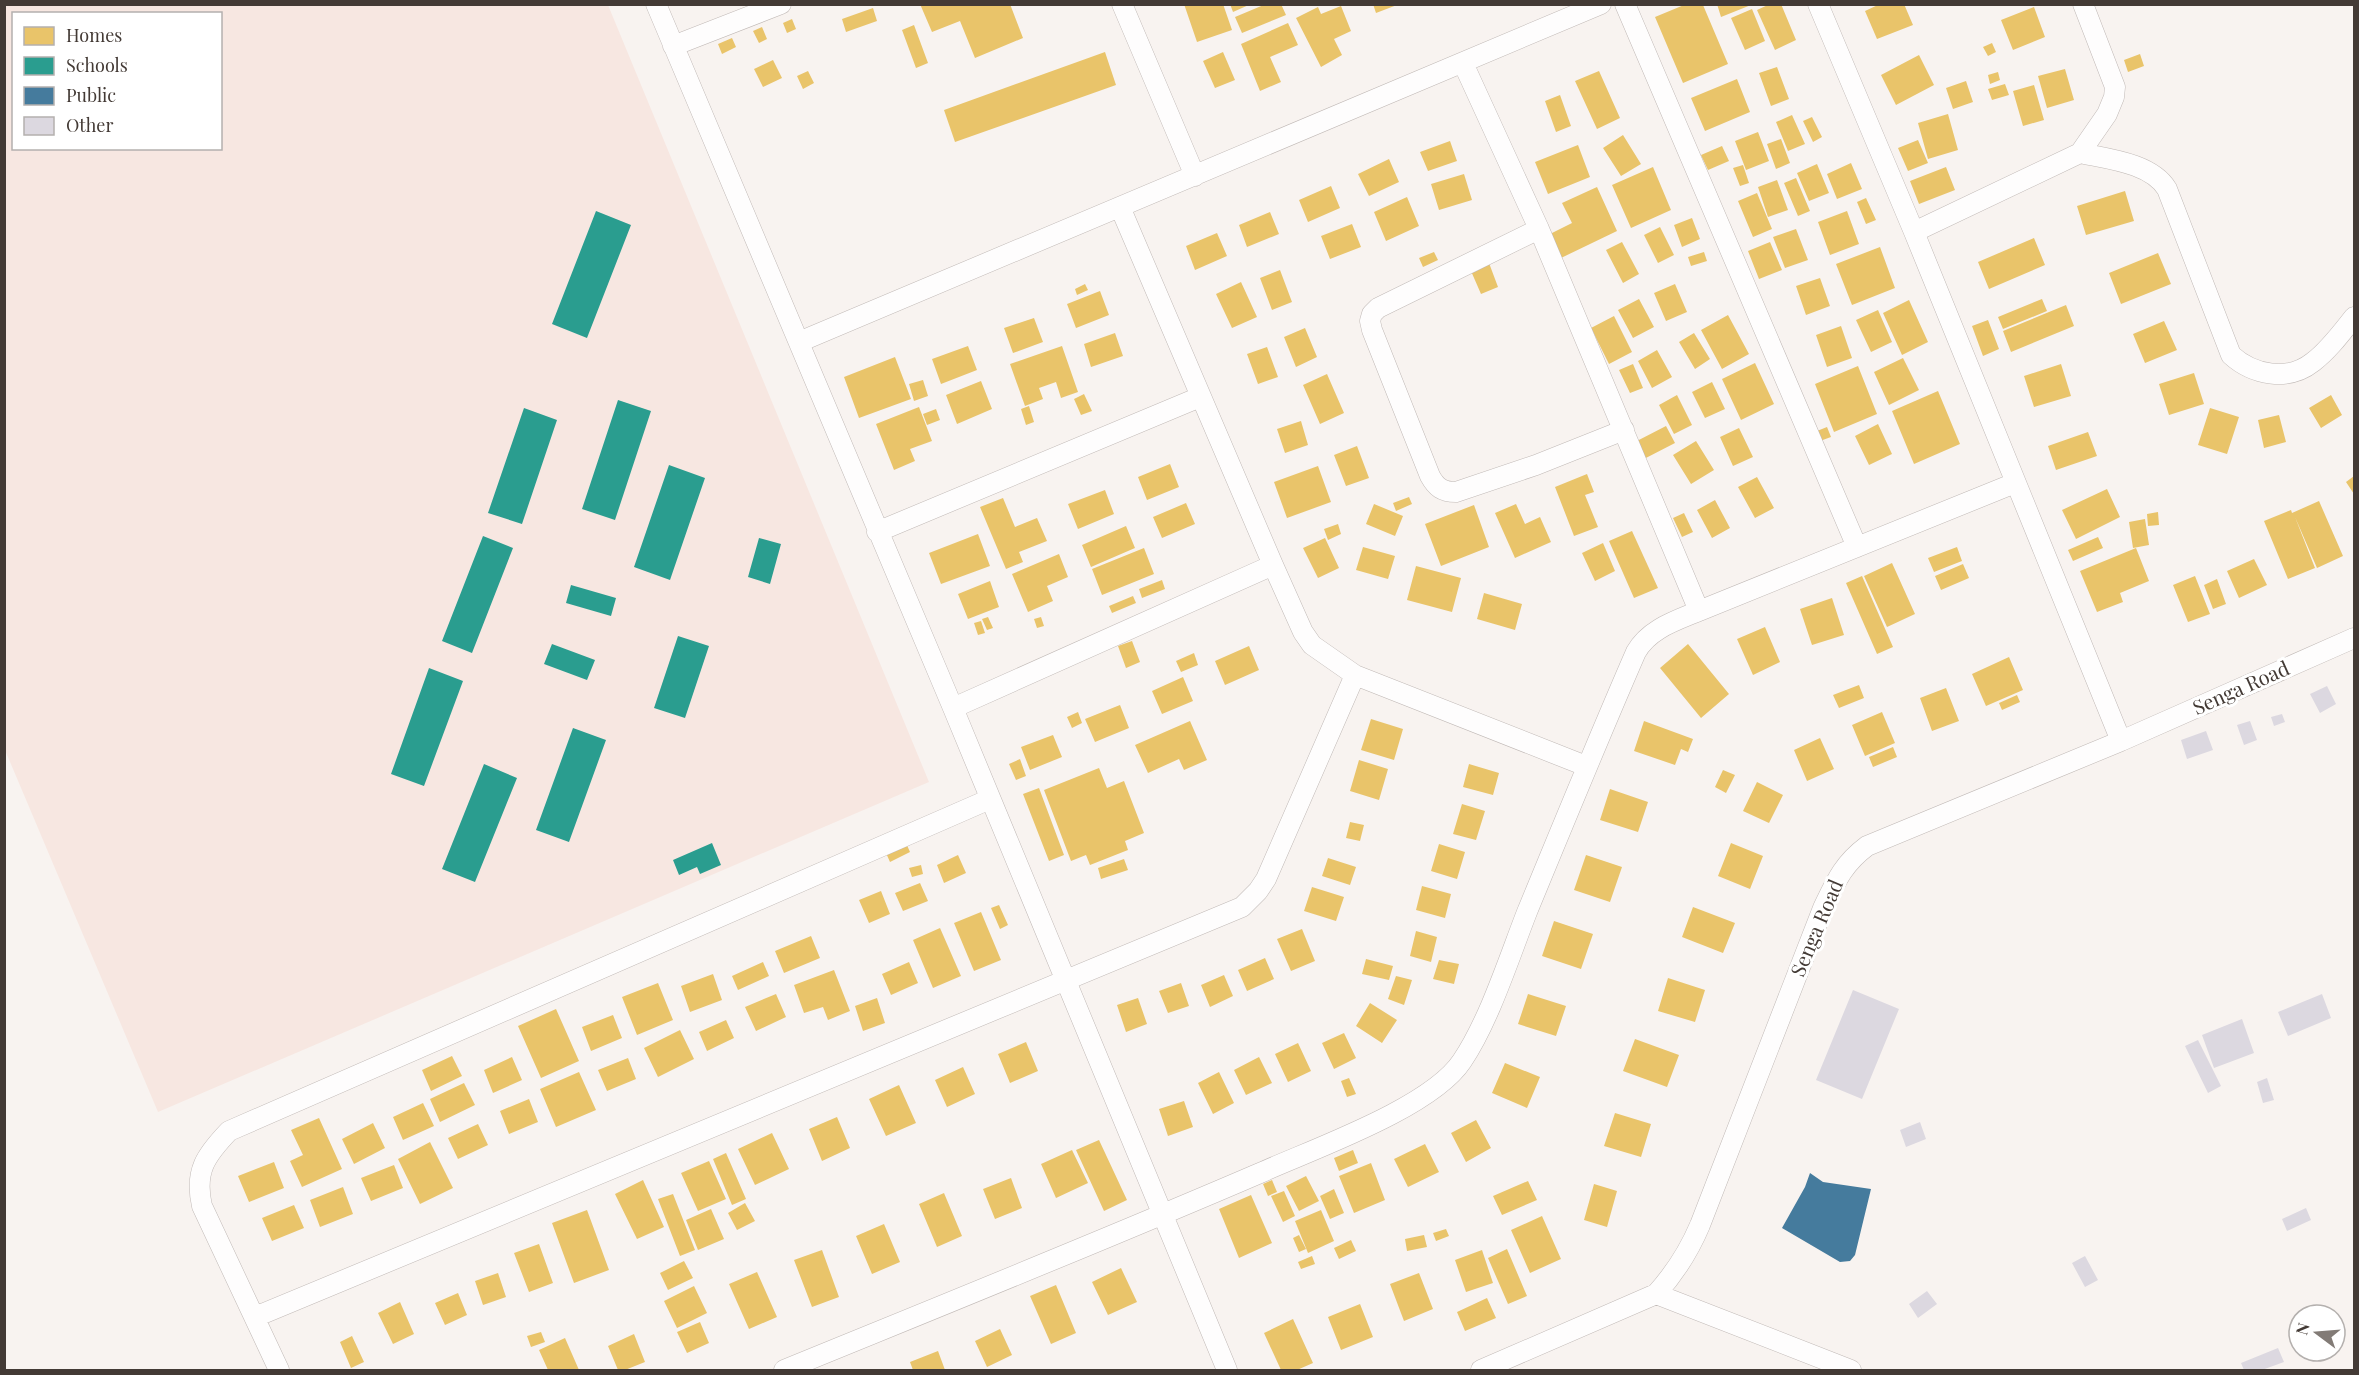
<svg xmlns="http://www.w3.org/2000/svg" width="2359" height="1375" viewBox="0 0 2359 1375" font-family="'Playfair Display',serif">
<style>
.education{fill:#f7e7e1;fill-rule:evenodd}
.homes{fill:#e9c46a}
.schools{fill:#2a9d8f}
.public{fill:#457b9d}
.building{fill:#dcd8e0}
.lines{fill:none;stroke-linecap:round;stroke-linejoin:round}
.street-casing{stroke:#c0b9b6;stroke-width:21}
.street{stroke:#fefdfd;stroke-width:20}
.labels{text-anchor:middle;stroke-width:6;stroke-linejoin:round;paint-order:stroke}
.street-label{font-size:20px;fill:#433a35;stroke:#fff}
</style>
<rect width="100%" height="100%" fill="#f8f3f0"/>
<!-- education -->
<path class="education" d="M4 5H608L929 782 158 1112 5 750ZM14 14H220V148H14Z"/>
<!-- homes -->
<path class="homes" d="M920 4H1010L1023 38 975 58 960 21 932 32Z
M1184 4H1223L1232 30 1197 42Z
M1230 4H1251L1233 12Z
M1266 4H1281L1286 15 1242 33 1235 17Z
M1373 4H1397V5L1376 13Z
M1717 4H1751V5L1721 17Z
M1770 4H1781L1796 40 1775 50 1757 10Z
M1880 4H1904L1913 25 1877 39 1865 11Z
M1684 5H1703L1728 64 1683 83 1655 17Z
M1341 6 1351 31 1334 39 1342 55 1321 67 1296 18 1318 7 1321 14Z
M2034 7 2045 37 2013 50 2001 20Z
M873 8 877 21 846 32 842 19Z
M1752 9 1765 41 1745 50 1731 18Z
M792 19 796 29 787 33 783 23Z
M1288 23 1298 45 1270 57 1281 82 1260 91 1241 44Z
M914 25 928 63 916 68 902 30Z
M762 27 767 39 759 43 753 31Z
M732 38 736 47 722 54 718 44Z
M1992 43 1996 52 1988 56 1983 47Z
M1105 52 1116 85 955 142 944 110Z
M1223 52 1235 80 1215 88 1203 61Z
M2140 54 2144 66 2128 72 2124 60Z
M1919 55 1934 85 1896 105 1881 75Z
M773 60 782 78 763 87 754 69Z
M1777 67 1789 99 1771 106 1759 73Z
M2065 69 2074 100 2047 108 2038 76Z
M808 71 814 83 803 89 797 76Z
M1599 71 1620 118 1597 129 1575 81Z
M1998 72 2000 80 1990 84 1988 75Z
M1737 79 1750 112 1705 131 1691 98Z
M1966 81 1973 102 1953 109 1946 88Z
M2005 84 2009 95 1992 100 1988 89Z
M2034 85 2044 120 2023 126 2013 91Z
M1560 95 1571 126 1556 132 1545 101Z
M1948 114 1958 150 1928 159 1918 123Z
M1792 115 1805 144 1788 151 1776 122Z
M1812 117 1822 137 1813 142 1803 121Z
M1758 132 1769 161 1746 170 1735 141Z
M1623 135 1641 164 1621 176 1603 148Z
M1781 139 1790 163 1776 169 1767 144Z
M1918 140 1928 163 1908 171 1898 148Z
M1450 141 1457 161 1428 171 1420 152Z
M1578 145 1590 177 1548 194 1535 162Z
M1722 146 1729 161 1708 170 1701 155Z
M1389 159 1399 182 1369 196 1358 174Z
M1851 163 1862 189 1837 199 1827 174Z
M1817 164 1829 193 1809 201 1797 173Z
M1743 165 1749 183 1740 186 1733 168Z
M1653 167 1671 210 1631 228 1612 185Z
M1946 167 1955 190 1919 204 1910 181Z
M1464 174 1472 200 1439 210 1431 184Z
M1796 178 1810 211 1798 216 1784 183Z
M1777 180 1788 210 1768 217 1758 187Z
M1331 186 1340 208 1308 222 1299 200Z
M1597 187 1617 231 1561 258 1550 234 1572 223 1562 203Z
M2125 191 2134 221 2086 235 2077 206Z
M1757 193 1772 229 1753 237 1738 201Z
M1407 197 1419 226 1386 241 1374 212Z
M1866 198 1876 220 1866 224 1857 202Z
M1847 211 1859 244 1830 255 1818 222Z
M1270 212 1279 234 1247 247 1239 225Z
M1692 218 1700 239 1682 247 1674 225Z
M1352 224 1361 247 1330 259 1321 236Z
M1660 227 1674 255 1658 263 1644 235Z
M1796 229 1808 260 1785 268 1773 237Z
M1217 233 1227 256 1195 270 1186 246Z
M2034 238 2045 265 1989 289 1978 262Z
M1622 242 1639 274 1623 283 1606 250Z
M1770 242 1782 270 1759 279 1748 251Z
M1880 247 1895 288 1852 305 1836 264Z
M1434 252 1438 260 1423 267 1419 258Z
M1704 252 1707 261 1691 266 1688 257Z
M2158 253 2171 284 2121 304 2109 273Z
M1489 263 1498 287 1481 294 1471 271Z
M1280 270 1292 302 1272 310 1260 278Z
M1820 278 1830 306 1806 315 1796 286Z
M1241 282 1257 317 1232 328 1216 294Z
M1085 284 1088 290 1077 295 1075 289Z
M1675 284 1687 312 1666 321 1654 293Z
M1100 291 1109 315 1076 328 1067 304Z
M1639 299 1654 327 1633 338 1618 310Z
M2042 299 2047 311 2003 329 1998 317Z
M1909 300 1928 342 1902 355 1883 313Z
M2066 305 2074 326 2011 352 2003 331Z
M1878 310 1892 342 1871 352 1856 320Z
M1728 315 1749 354 1722 369 1701 330Z
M1614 316 1632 352 1609 364 1591 328Z
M1034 318 1043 342 1013 353 1004 328Z
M1988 320 1999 349 1983 356 1972 326Z
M2164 321 2177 350 2145 363 2133 334Z
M1841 326 1852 358 1827 367 1816 335Z
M1305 328 1317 357 1296 367 1284 337Z
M1115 333 1123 356 1091 367 1084 344Z
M1694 333 1710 359 1695 369 1679 342Z
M968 346 977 370 941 384 932 359Z
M1062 346 1078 392 1061 398 1056 382 1039 388 1043 399 1025 406 1010 364Z
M1267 347 1278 377 1258 384 1247 354Z
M1657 350 1672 377 1652 388 1638 361Z
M895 357 911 399 859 418 844 377Z
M1903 358 1919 390 1889 405 1874 372Z
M1755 363 1774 404 1741 420 1722 379Z
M1633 364 1643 388 1630 393 1619 370Z
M2061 364 2071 396 2034 407 2024 376Z
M1858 366 1877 414 1834 432 1815 384Z
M2194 373 2204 404 2169 415 2159 384Z
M1327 374 1344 413 1320 424 1303 385Z
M923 380 928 396 914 401 909 384Z
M981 381 992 409 957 424 946 395Z
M1712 382 1725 409 1705 418 1692 392Z
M1938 391 1960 444 1914 464 1892 411Z
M1084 394 1092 411 1081 415 1074 399Z
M1677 395 1692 425 1674 434 1659 405Z
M2331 395 2342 415 2321 428 2309 408Z
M1029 406 1034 422 1026 425 1021 409Z
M919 407 932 441 910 449 915 461 894 470 876 424Z
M2210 408 2239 417 2227 454 2198 445Z
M936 409 940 420 927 425 923 414Z
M2279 415 2286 442 2264 448 2258 420Z
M1301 421 1308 445 1285 453 1277 429Z
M1878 424 1892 454 1869 465 1855 436Z
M1666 426 1675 443 1642 460 1633 443Z
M1827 427 1831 437 1820 441 1817 431Z
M1739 428 1753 457 1733 466 1720 437Z
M2088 432 2097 456 2056 470 2048 446Z
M1696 441 1714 470 1691 484 1673 455Z
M1357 446 1369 478 1346 486 1334 455Z
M1170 464 1179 487 1147 500 1138 477Z
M1318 466 1331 502 1287 518 1274 482Z
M1587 474 1594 492 1585 495 1598 527 1574 536 1555 487Z
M2354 476V494L2346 482Z
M1757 477 1774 508 1755 518 1738 487Z
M2107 489 2120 517 2076 539 2062 510Z
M1105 490 1114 514 1078 529 1068 504Z
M1409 497 1412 504 1396 511 1393 503Z
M1003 498 1015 527 1037 518 1047 541 1019 552 1023 562 1006 569 980 507Z
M1715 500 1730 528 1712 538 1697 510Z
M2319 501 2343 556 2317 568 2295 517 2315 568 2288 579 2264 521 2291 510 2292 513Z
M1186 503 1195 524 1162 538 1153 517Z
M1374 504 1403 516 1395 536 1366 524Z
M1516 504 1525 524 1540 517 1551 542 1515 558 1495 513Z
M1474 505 1489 547 1441 566 1425 524Z
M2158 512 2159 525 2148 526 2147 514Z
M1684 513 1693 532 1682 537 1673 518Z
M2145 519 2149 545 2133 548 2129 522Z
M1338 524 1341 534 1328 540 1324 529Z
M1126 526 1135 548 1091 567 1082 545Z
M1632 531 1658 588 1634 598 1609 541Z
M978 534 990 566 941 584 929 553Z
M2098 537 2103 548 2073 561 2068 550Z
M1325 538 1339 568 1318 578 1303 548Z
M1603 543 1615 571 1595 581 1582 553Z
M1363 547 1395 556 1388 579 1356 570Z
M1957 547 1962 561 1934 572 1928 558Z
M1144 548 1154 574 1102 595 1092 569Z
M2136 548 2149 581 2120 593 2123 602 2097 612 2080 571Z
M1059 554 1068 577 1047 586 1053 601 1028 612 1012 574Z
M2254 559 2267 585 2239 598 2227 571Z
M1892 563 1915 614 1887 627 1864 576Z
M1963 564 1969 578 1941 590 1935 576Z
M1416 566 1461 578 1452 612 1407 600Z
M1862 576 1893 647 1877 654 1846 583Z
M2195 576 2210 614 2188 622 2173 585Z
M2217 579 2226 604 2213 609 2204 585Z
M1162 580 1165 589 1142 598 1139 589Z
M990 581 999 607 968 619 958 594Z
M1484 593 1522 604 1515 630 1477 619Z
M1133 596 1136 603 1112 613 1109 606Z
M1832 598 1844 635 1812 645 1800 609Z
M988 617 993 628 987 630 982 619Z
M1041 617 1044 626 1037 628 1034 619Z
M981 621 985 633 978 635 974 623Z
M1765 627 1780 662 1753 675 1737 639Z
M1132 641 1140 662 1126 668 1118 646Z
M1688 644 1729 694 1701 718 1660 668Z
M1249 646 1259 670 1225 685 1215 661Z
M1194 653 1198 665 1181 672 1176 661Z
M2009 657 2023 690 1986 706 1972 674Z
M1183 677 1193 701 1162 714 1152 691Z
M1859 685 1864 698 1839 708 1833 695Z
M1946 688 1959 721 1932 731 1920 698Z
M2017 695 2020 702 2002 710 1999 703Z
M1120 705 1129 728 1095 742 1085 719Z
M1078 712 1082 723 1072 728 1067 717Z
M1882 712 1895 743 1865 756 1852 725Z
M1371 719 1403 729 1394 760 1361 750Z
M1190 721 1207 760 1184 770 1179 759 1148 773 1135 745Z
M1644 721 1693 739 1688 752 1681 749 1675 765 1634 751Z
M1053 735 1062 757 1030 770 1021 747Z
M1820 738 1834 769 1807 781 1794 750Z
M1893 747 1897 757 1873 767 1869 757Z
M1020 759 1026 776 1016 780 1009 764Z
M1359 760 1388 769 1379 800 1350 791Z
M1469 764 1499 773 1493 795 1463 787Z
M1099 768 1107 788 1124 781 1144 833 1125 841 1128 850 1090 865 1086 855 1071 861 1044 790Z
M1723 770 1735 775 1726 793 1715 787Z
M1757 782 1783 795 1769 823 1743 811Z
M1039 788 1064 855 1049 861 1023 794Z
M1610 789 1648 802 1638 832 1600 820Z
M1462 804 1485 811 1476 840 1453 834Z
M1350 822 1364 825 1360 841 1346 838Z
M906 843 910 852 890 862 886 853Z
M1731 843 1763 856 1750 889 1718 876Z
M1439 844 1465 852 1457 879 1431 871Z
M958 855 966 873 944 883 937 865Z
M1586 855 1622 867 1610 902 1574 890Z
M1328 858 1356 867 1350 885 1322 876Z
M1124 859 1128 870 1101 879 1098 868Z
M921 865 923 874 912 877 909 868Z
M920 883 928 901 903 911 895 893Z
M1422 886 1451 894 1445 918 1416 910Z
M1312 887 1344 897 1336 921 1304 911Z
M881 891 890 914 869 923 859 900Z
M999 905 1008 925 1000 929 991 908Z
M1693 907 1735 923 1723 953 1682 937Z
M981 912 1001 960 974 971 954 923Z
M1554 921 1593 934 1581 969 1542 956Z
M940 928 961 976 933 988 913 940Z
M1302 929 1315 961 1291 971 1277 939Z
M1416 931 1437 937 1431 962 1410 956Z
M811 936 820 958 784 973 775 951Z
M1265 958 1274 979 1247 991 1238 970Z
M1366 959 1393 966 1389 980 1362 974Z
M1439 960 1459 964 1454 984 1433 979Z
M763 962 769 976 738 990 732 976Z
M909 962 918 983 891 995 882 974Z
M834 970 850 1011 828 1020 823 1007 804 1013 794 985Z
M713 974 722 1000 690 1012 681 986Z
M1224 975 1233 996 1210 1007 1201 985Z
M1396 976 1412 980 1404 1005 1388 999Z
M1668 978 1705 990 1695 1022 1658 1011Z
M658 983 673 1020 637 1035 622 997Z
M1181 983 1189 1006 1168 1013 1159 991Z
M776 994 786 1017 756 1031 745 1007Z
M1528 994 1566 1006 1556 1036 1518 1024Z
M877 998 885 1023 863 1031 855 1006Z
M1138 998 1147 1024 1126 1032 1117 1005Z
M1370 1003 1397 1020 1382 1043 1356 1026Z
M556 1009 579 1061 541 1078 518 1026Z
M613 1015 622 1038 591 1051 582 1027Z
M726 1020 734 1038 707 1051 699 1032Z
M680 1030 694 1059 658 1077 644 1048Z
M1344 1033 1356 1058 1334 1069 1322 1043Z
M1635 1039 1679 1055 1667 1087 1623 1071Z
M1026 1042 1038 1071 1010 1083 998 1054Z
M1298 1043 1311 1071 1288 1082 1275 1054Z
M452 1056 462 1076 431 1091 422 1070Z
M512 1057 522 1080 493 1093 484 1070Z
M1259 1057 1272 1083 1246 1095 1234 1070Z
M628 1058 636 1079 607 1091 598 1070Z
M1505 1063 1540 1077 1527 1108 1492 1093Z
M963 1067 975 1094 947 1107 935 1080Z
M579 1072 596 1110 556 1127 540 1089Z
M1219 1072 1234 1103 1213 1114 1198 1083Z
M1349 1078 1356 1094 1347 1097 1341 1081Z
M464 1083 475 1105 440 1122 430 1099Z
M899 1085 916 1123 886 1136 869 1099Z
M529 1099 538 1122 509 1134 500 1111Z
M1184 1101 1193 1127 1168 1136 1159 1109Z
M423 1103 434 1126 403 1140 393 1117Z
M1615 1113 1651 1124 1641 1157 1604 1146Z
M837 1117 850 1148 822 1161 809 1129Z
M319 1118 342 1169 302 1187 290 1161 303 1155 291 1130Z
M1476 1120 1491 1148 1466 1162 1451 1133Z
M373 1123 385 1148 354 1164 342 1139Z
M478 1124 488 1145 458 1159 448 1138Z
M772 1133 789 1169 755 1185 738 1149Z
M1099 1140 1127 1200 1104 1211 1076 1150Z
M430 1142 453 1188 420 1204 398 1159Z
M1425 1144 1439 1172 1408 1187 1394 1159Z
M1072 1150 1088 1183 1056 1198 1041 1164Z
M1353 1150 1358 1163 1339 1171 1334 1158Z
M726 1153 746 1199 732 1205 713 1159Z
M709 1161 726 1199 698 1211 681 1173Z
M274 1162 284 1188 249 1202 238 1176Z
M1371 1163 1385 1200 1354 1213 1339 1176Z
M394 1165 403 1188 371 1201 361 1178Z
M1306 1176 1319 1201 1299 1211 1286 1186Z
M1011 1178 1022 1208 995 1219 983 1189Z
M643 1180 664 1227 637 1239 615 1194Z
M1272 1180 1277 1192 1268 1196 1263 1184Z
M1528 1181 1537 1200 1502 1215 1493 1196Z
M1594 1184 1617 1191 1607 1227 1584 1220Z
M343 1187 353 1214 320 1227 310 1200Z
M1334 1189 1344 1213 1330 1219 1320 1196Z
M1284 1191 1295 1216 1283 1222 1271 1196Z
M944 1193 962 1236 937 1247 919 1204Z
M673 1194 695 1250 680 1256 658 1199Z
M1251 1195 1272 1243 1239 1258 1219 1209Z
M745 1203 755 1221 737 1230 728 1213Z
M294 1205 304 1228 272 1241 262 1218Z
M711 1209 724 1239 698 1250 686 1220Z
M587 1210 609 1270 574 1283 552 1223Z
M1321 1210 1334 1241 1308 1253 1295 1221Z
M1542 1216 1561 1259 1530 1273 1511 1230Z
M884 1224 900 1262 872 1274 856 1236Z
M1446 1229 1449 1236 1436 1241 1433 1233Z
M1299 1235 1306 1249 1299 1252 1293 1238Z
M1424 1235 1427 1247 1407 1251 1405 1239Z
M1351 1240 1356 1251 1339 1259 1334 1248Z
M539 1244 553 1283 529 1292 514 1253Z
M1507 1249 1527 1296 1508 1304 1488 1258Z
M822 1250 839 1297 812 1307 794 1260Z
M1482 1250 1493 1283 1466 1292 1455 1260Z
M1312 1256 1315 1264 1301 1269 1298 1262Z
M684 1261 693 1278 668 1290 660 1273Z
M1121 1268 1137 1302 1108 1315 1092 1282Z
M757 1272 777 1317 749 1329 729 1284Z
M498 1273 506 1297 483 1305 475 1281Z
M1419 1273 1433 1309 1404 1321 1390 1284Z
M1056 1285 1076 1333 1051 1344 1030 1296Z
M694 1286 707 1313 677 1328 664 1301Z
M458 1293 467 1315 445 1325 435 1303Z
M1487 1298 1496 1318 1465 1331 1457 1312Z
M400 1302 414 1334 393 1344 378 1313Z
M1360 1304 1373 1337 1341 1350 1328 1317Z
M1293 1319 1313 1363 1297 1370H1281L1264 1333Z
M700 1322 709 1343 687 1353 677 1332Z
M1000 1329 1012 1355 987 1367 975 1341Z
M541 1332 545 1342 531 1347 527 1336Z
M634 1334 645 1362 625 1370H618L608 1346Z
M352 1336 364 1362 351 1368 340 1342Z
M565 1338 579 1370H548L539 1350Z
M938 1351 945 1370H913L910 1362Z"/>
<!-- schools -->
<path class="schools" d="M596 211 631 225 587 338 552 324Z
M618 400 651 411 615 520 582 509Z
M524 408 557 420 522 524 488 513Z
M669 465 705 478 670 580 634 567Z
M483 536 513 548 472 653 442 641Z
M759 538 781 544 770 584 748 577Z
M571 585 616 598 611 616 566 603Z
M678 636 709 646 685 718 654 708Z
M552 644 595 660 587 680 544 664Z
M429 668 463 681 424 786 391 774Z
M573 728 606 740 569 842 536 830Z
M484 764 517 778 475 882 442 869Z
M712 843 721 865 700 874 697 867 679 875 673 860Z"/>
<!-- public -->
<path class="public" d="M1810 1173 1823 1182 1871 1189 1855 1255 1850 1261 1840 1262 1782 1228 1805 1187Z"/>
<!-- building -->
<path class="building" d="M2327 686 2336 704 2320 713 2310 694Z
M2282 714 2285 722 2274 726 2271 717Z
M2250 721 2257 740 2244 745 2237 725Z
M2206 731 2213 750 2187 759 2181 740Z
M1853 990 1899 1009 1862 1099 1816 1080Z
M2322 994 2331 1018 2288 1036 2278 1012Z
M2242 1019 2254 1053 2214 1068 2202 1035Z
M2198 1040 2221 1086 2208 1093 2185 1046Z
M2267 1078 2274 1100 2263 1103 2257 1082Z
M1920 1122 1926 1139 1906 1147 1900 1130Z
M2306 1208 2311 1220 2287 1231 2282 1219Z
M2085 1256 2098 1280 2085 1287 2072 1263Z
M1927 1291 1937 1304 1918 1318 1909 1304Z
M2278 1348 2284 1362 2262 1370H2244L2241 1363Z"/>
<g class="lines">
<!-- street casing -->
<g class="street-casing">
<path id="street" d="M656 4 953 708 1227 1370
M1122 4 1195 176
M1625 4 1857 547
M1818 4 1914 232 2121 741
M673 46 781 4
M1463 63 1539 229 1699 611
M2080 153C2108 159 2151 163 2167 189L2231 355C2253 375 2288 382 2313 362 2329 350 2342 332 2354 317
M1120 207 1273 565 1303 632 1312 645 1355 675 1586 766
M1539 229 1378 308 1372 314 1370 321 1372 330 1430 476C1436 487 1442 492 1456 492L1536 465 1624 430
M1914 232 2080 153 2107 114 2114 97 2115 87 2083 4
M799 342 1601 4
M877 532 1200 397
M953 708 1273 565
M1656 1294 1851 1370
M255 1317 1242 907 1258 891 1266 879 1355 675
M279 1370 202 1206C194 1171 206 1155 229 1131L990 799
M784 1370C943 1305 1102 1241 1260 1173 1313 1149 1431 1108 1462 1061 1489 1021 1509 958 1527 912 1563 825 1598 739 1636 652 1649 629 1675 621 1699 611L2015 483
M1481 1370 1656 1294C1675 1273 1689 1251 1700 1225L1823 908C1836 881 1843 864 1867 846L2121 741 2354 638"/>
</g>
<!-- street -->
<use href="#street" class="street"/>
</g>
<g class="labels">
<!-- street labels -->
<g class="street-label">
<text transform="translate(2241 688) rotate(-24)" y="7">Senga Road</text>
<text transform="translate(1817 928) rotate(-67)" y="7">Senga Road</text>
</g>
</g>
<!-- border -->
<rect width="2359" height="1375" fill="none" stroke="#433a35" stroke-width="12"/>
<!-- legend -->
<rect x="12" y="12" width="210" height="138" fill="#ffffff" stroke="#b4b0ae" stroke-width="1.5"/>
<rect x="24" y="27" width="30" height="18" fill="#e9c46a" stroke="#b4b0ae" stroke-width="1.5"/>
<text x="66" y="42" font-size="18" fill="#433a35">Homes</text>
<rect x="24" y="57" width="30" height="18" fill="#2a9d8f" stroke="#b4b0ae" stroke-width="1.5"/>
<text x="66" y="72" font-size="18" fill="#433a35">Schools</text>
<rect x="24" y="87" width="30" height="18" fill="#457b9d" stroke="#b4b0ae" stroke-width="1.5"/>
<text x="66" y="102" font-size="18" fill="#433a35">Public</text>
<rect x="24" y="117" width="30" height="18" fill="#dcd8e0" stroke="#b4b0ae" stroke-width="1.5"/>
<text x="66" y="132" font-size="18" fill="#433a35">Other</text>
<!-- north arrow -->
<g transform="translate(2317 1333) rotate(286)"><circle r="28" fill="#ffffff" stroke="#b4b0ae" stroke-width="1.5"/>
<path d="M0-4.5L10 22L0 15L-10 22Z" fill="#827b76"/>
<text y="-9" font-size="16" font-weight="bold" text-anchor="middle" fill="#433a35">N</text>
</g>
</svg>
